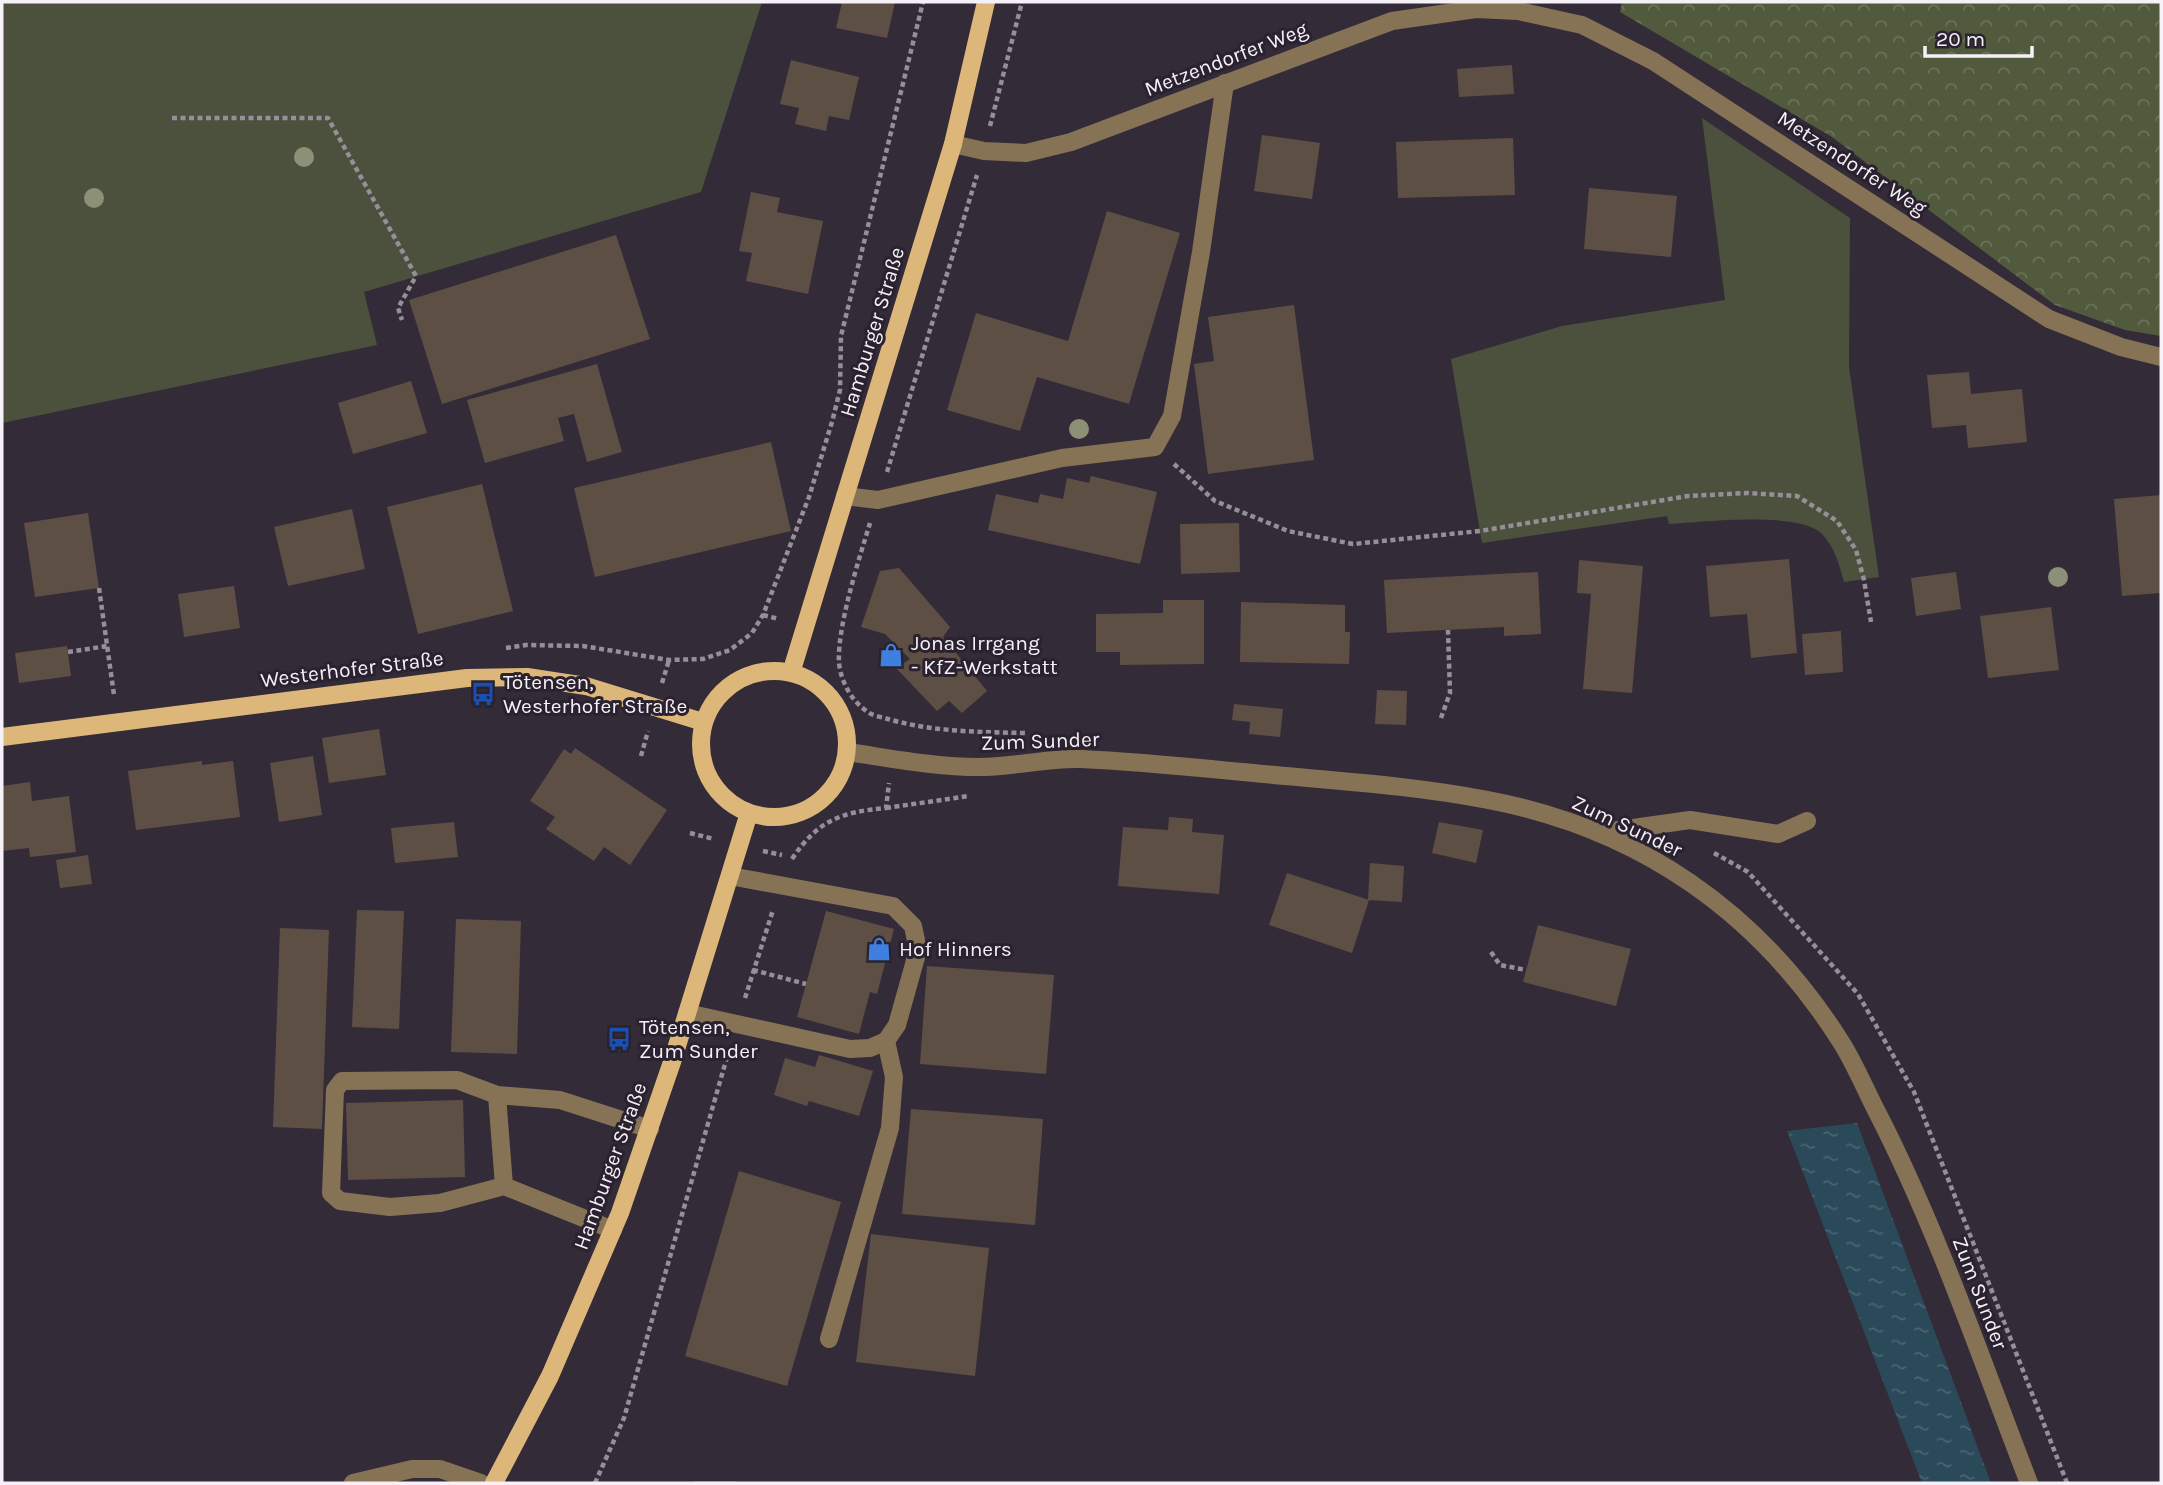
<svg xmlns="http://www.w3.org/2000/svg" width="2163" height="1485" viewBox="0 0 2163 1485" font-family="Karla,sans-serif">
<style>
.grass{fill:#4b513c}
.forest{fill:url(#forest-crowns)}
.water{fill:url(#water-ripples)}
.building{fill:#5e4f45}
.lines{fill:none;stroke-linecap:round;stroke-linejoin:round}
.path{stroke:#968f9a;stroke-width:4.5;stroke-dasharray:5 3.5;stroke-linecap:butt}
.minor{stroke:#867356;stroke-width:18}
.major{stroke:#ddb779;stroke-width:18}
.tree{fill:#8b9076}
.labels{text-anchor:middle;stroke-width:6;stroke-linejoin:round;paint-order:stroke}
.street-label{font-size:21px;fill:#f6f0f9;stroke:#2a222e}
.poi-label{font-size:21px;fill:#f6f0f9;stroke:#2a222e;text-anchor:start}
</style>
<defs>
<pattern id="forest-crowns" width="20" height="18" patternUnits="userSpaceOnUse" patternTransform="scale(1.75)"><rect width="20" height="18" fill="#525a3d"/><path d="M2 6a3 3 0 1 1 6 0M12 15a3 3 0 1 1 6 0" fill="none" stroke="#6c725a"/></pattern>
<pattern id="water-ripples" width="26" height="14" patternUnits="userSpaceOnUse" patternTransform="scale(1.75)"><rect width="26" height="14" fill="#2a4a5a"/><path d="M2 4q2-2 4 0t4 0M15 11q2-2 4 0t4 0" fill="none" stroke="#4a6472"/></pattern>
</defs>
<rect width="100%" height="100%" fill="#342b38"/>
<!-- grass -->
<path class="grass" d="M2 2H762L701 192 364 292 377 345 2 423Z
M1702 118 1850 218 1849 367 1879 577 1844 582C1839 564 1835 547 1821 533 1797 511 1702 522 1669 524L1667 516 1482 543 1451 359 1562 326 1725 300Z"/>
<!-- forest -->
<path class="forest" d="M1622 2H2161V336L2125 330 2055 305 1832 137 1620 12Z"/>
<!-- water -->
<path class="water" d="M1857 1123 1991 1483H1922L1787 1131Z"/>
<!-- building -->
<path class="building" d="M842 2H895L887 38 836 28Z
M791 60 859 77 849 120 829 116 826 131 795 124 799 108 780 104Z
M1512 65 1514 94 1459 97 1457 69Z
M1262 135 1320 143 1312 199 1254 191Z
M1513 138 1515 195 1398 198 1396 142Z
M1589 188 1677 196 1671 257 1584 249Z
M751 192 780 198 777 212 823 221 808 294 746 281 752 253 739 251Z
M1107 211 1180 233 1129 404 1037 377 1020 431 947 410 976 313 1068 341Z
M616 235 650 339 442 404 409 300Z
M1294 305 1314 460 1208 474 1194 364 1214 361 1208 317Z
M597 364 622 452 587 462 574 414 558 418 564 441 485 463 467 400Z
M1969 372 1971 394 2022 389 2027 442 1968 448 1966 425 1932 428 1927 375Z
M411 381 427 433 353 454 338 403Z
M771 442 791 531 595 577 574 488Z
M1091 476 1157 492 1140 564 988 530 996 494 1038 503 1040 494 1063 499 1067 478 1089 483Z
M482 484 513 611 418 634 387 507Z
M2161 495V593L2122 596 2114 499Z
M352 509 365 569 288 586 274 527Z
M88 513 99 588 35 597 24 523Z
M1239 523 1240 572 1181 574 1180 524Z
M1789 559 1797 653 1751 658 1747 614 1710 617 1706 566Z
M1579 560 1643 566 1632 693 1583 689 1591 594 1577 593Z
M899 568 950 627 943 637 987 691 962 713 949 701 937 711 896 668 910 659 885 634 861 627 880 571Z
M1538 572 1541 634 1504 636V627L1387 633 1384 580Z
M1956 572 1961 609 1916 616 1911 578Z
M234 586 240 628 184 637 178 594Z
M1163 600H1204V664L1120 665V652H1096V614L1163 613Z
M1241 602 1345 605V632H1350L1349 664 1240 662Z
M2051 607 2059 670 1988 678 1980 616Z
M1841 631 1843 672 1805 675 1802 634Z
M67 646 71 676 19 683 15 653Z
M1377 690 1407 691 1406 725 1375 724Z
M1234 704 1283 709 1280 737 1249 734 1250 722 1232 720Z
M379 729 386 775 329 783 322 738Z
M575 748 667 810 630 865 604 847 594 861 546 829 555 817 530 801 564 749 571 754Z
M313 756 322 815 279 822 270 763Z
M202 761V765L233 761 240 817 136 830 128 771Z
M30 782 32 801 69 796 76 852 30 857 29 848 2 851V786Z
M1169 817 1193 819 1192 832 1224 835 1219 894 1118 886 1123 827 1168 830Z
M454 822 458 857 395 863 391 828Z
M1439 822 1483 830 1476 863 1432 853Z
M88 855 92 884 60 888 56 860Z
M1370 863 1404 866 1402 902 1368 900Z
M1287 873 1369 900 1352 953 1269 925Z
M357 910 404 911 399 1029 352 1027Z
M826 911 894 929 877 994 870 992 859 1034 797 1017Z
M456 919 521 921 517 1054 451 1052Z
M1538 925 1631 949 1616 1006 1523 982Z
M280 928 329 930 322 1129 273 1127Z
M927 966 1054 975 1046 1074 920 1064Z
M819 1055 873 1071 859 1116 809 1101 807 1106 774 1095 785 1058 815 1067Z
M463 1100 465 1177 348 1180 346 1103Z
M911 1109 1043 1119 1035 1225 902 1214Z
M739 1171 841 1202 787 1386 685 1356Z
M871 1234 989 1248 975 1376 856 1362Z
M694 1481H736V1483H694Z"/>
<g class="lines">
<!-- path -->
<path class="path" d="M172 118H328L416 276 398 308 402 320
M990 126 1022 2
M1174 464 1215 501 1288 531 1353 544 1480 531 1688 496 1747 493 1797 496 1837 521 1856 550 1864 580 1871 622
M887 472 977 175
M870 523C859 559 837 627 839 663 841 682 852 702 868 712 873 716 882 717 888 719 933 732 979 732 1025 733
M99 588 114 695
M763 615 779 619
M506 648 526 645 583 646 669 660 703 659 730 650 752 633 763 615 809 497 832 422 840 390 841 336 923 2
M68 652 107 646
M662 683 669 660
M1441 718 1450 693 1448 630
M641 756 648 731
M886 808 969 796
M690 833 714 839
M763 851 782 855
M1714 853 1748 872 1858 994 1914 1092 2067 1483
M792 859C818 820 841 812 886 808L889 783
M1491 952 1500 965 1526 970
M753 970 806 984
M745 998 773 910
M595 1483 624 1418 729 1050"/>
<!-- minor -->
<path class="minor" d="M953 144 984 151 1026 153 1071 142 1392 21 1476 9 1518 11 1582 25 1653 61 2049 319 2121 347 2161 357
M845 496 878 500 1062 458 1155 447 1172 416 1201 252 1225 83
M847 752C890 758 935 767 979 767 1013 767 1047 758 1081 759 1149 762 1218 770 1285 776 1353 782 1421 787 1488 800 1640 829 1759 912 1841 1042 1855 1064 1865 1089 1877 1112 1938 1231 1981 1359 2029 1483
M1598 833 1690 820 1778 834 1807 821
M687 1013 850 1049 870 1048 886 1041 897 1025 918 950 913 926 893 906 730 876
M497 1095 504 1186
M613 1230 504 1186 440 1203 390 1207 340 1201 331 1193 335 1090 342 1081 457 1080 497 1095 560 1100 650 1129
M829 1339 890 1128 894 1077 886 1041
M353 1483 412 1469H440L481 1483"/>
<!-- major -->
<path class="major" d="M701 744a73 73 0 1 1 146 0a73 73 0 1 1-146 0Z
M791 673 953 144 986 2
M2 737 467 678 527 677 586 686 703 722
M494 1483 550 1376 620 1213 672 1062 749 813"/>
</g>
<!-- trees -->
<g class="tree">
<circle cx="304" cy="157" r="10"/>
<circle cx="94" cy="198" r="10"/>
<circle cx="1079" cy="429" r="10"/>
<circle cx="2058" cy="577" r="10"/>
</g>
<!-- icons -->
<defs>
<g id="shop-bare" transform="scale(1.89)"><path d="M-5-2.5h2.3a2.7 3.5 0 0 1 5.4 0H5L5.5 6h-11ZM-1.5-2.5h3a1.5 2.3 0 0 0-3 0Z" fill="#3f7fe0" stroke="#2a222e" stroke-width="2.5" paint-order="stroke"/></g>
<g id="bus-bare" transform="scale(1.89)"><path d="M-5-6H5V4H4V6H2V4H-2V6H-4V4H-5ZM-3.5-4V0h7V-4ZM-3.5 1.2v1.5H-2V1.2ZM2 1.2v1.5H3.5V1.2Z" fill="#1a4fb4" stroke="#2a222e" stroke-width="2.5" paint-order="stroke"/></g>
</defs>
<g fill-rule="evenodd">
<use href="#shop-bare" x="891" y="655"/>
<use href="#bus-bare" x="483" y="694"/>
<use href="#shop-bare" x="879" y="949"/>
<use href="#bus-bare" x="619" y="1039"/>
</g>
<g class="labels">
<!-- street labels -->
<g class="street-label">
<text transform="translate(1226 59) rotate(-21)" y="7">Metzendorfer Weg</text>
<text transform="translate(1852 163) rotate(33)" y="7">Metzendorfer Weg</text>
<text transform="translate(872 332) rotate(-73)" y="7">Hamburger Straße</text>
<text transform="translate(352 669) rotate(-7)" y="7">Westerhofer Straße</text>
<text transform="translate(1040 741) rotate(-2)" y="7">Zum Sunder</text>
<text transform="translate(1627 826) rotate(25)" y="7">Zum Sunder</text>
<text transform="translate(610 1166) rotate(-70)" y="7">Hamburger Straße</text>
<text transform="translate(1980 1293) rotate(69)" y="7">Zum Sunder</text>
</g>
<!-- poi labels -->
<g class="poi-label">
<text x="911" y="650">Jonas Irrgang<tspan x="911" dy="24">- KfZ-Werkstatt</tspan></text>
<text x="503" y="689">Tötensen,<tspan x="503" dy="24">Westerhofer Straße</tspan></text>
<text x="899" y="956">Hof Hinners</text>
<text x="639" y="1034">Tötensen,<tspan x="639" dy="24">Zum Sunder</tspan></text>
</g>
</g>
<!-- border -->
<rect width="2163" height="1485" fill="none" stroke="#f6f0f9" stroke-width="7"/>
<!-- scale -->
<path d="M1925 46v10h107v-10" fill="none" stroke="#f6f0f9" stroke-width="3.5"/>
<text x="1936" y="46" font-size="21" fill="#f6f0f9" stroke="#2a222e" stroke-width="5" paint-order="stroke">20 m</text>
</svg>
